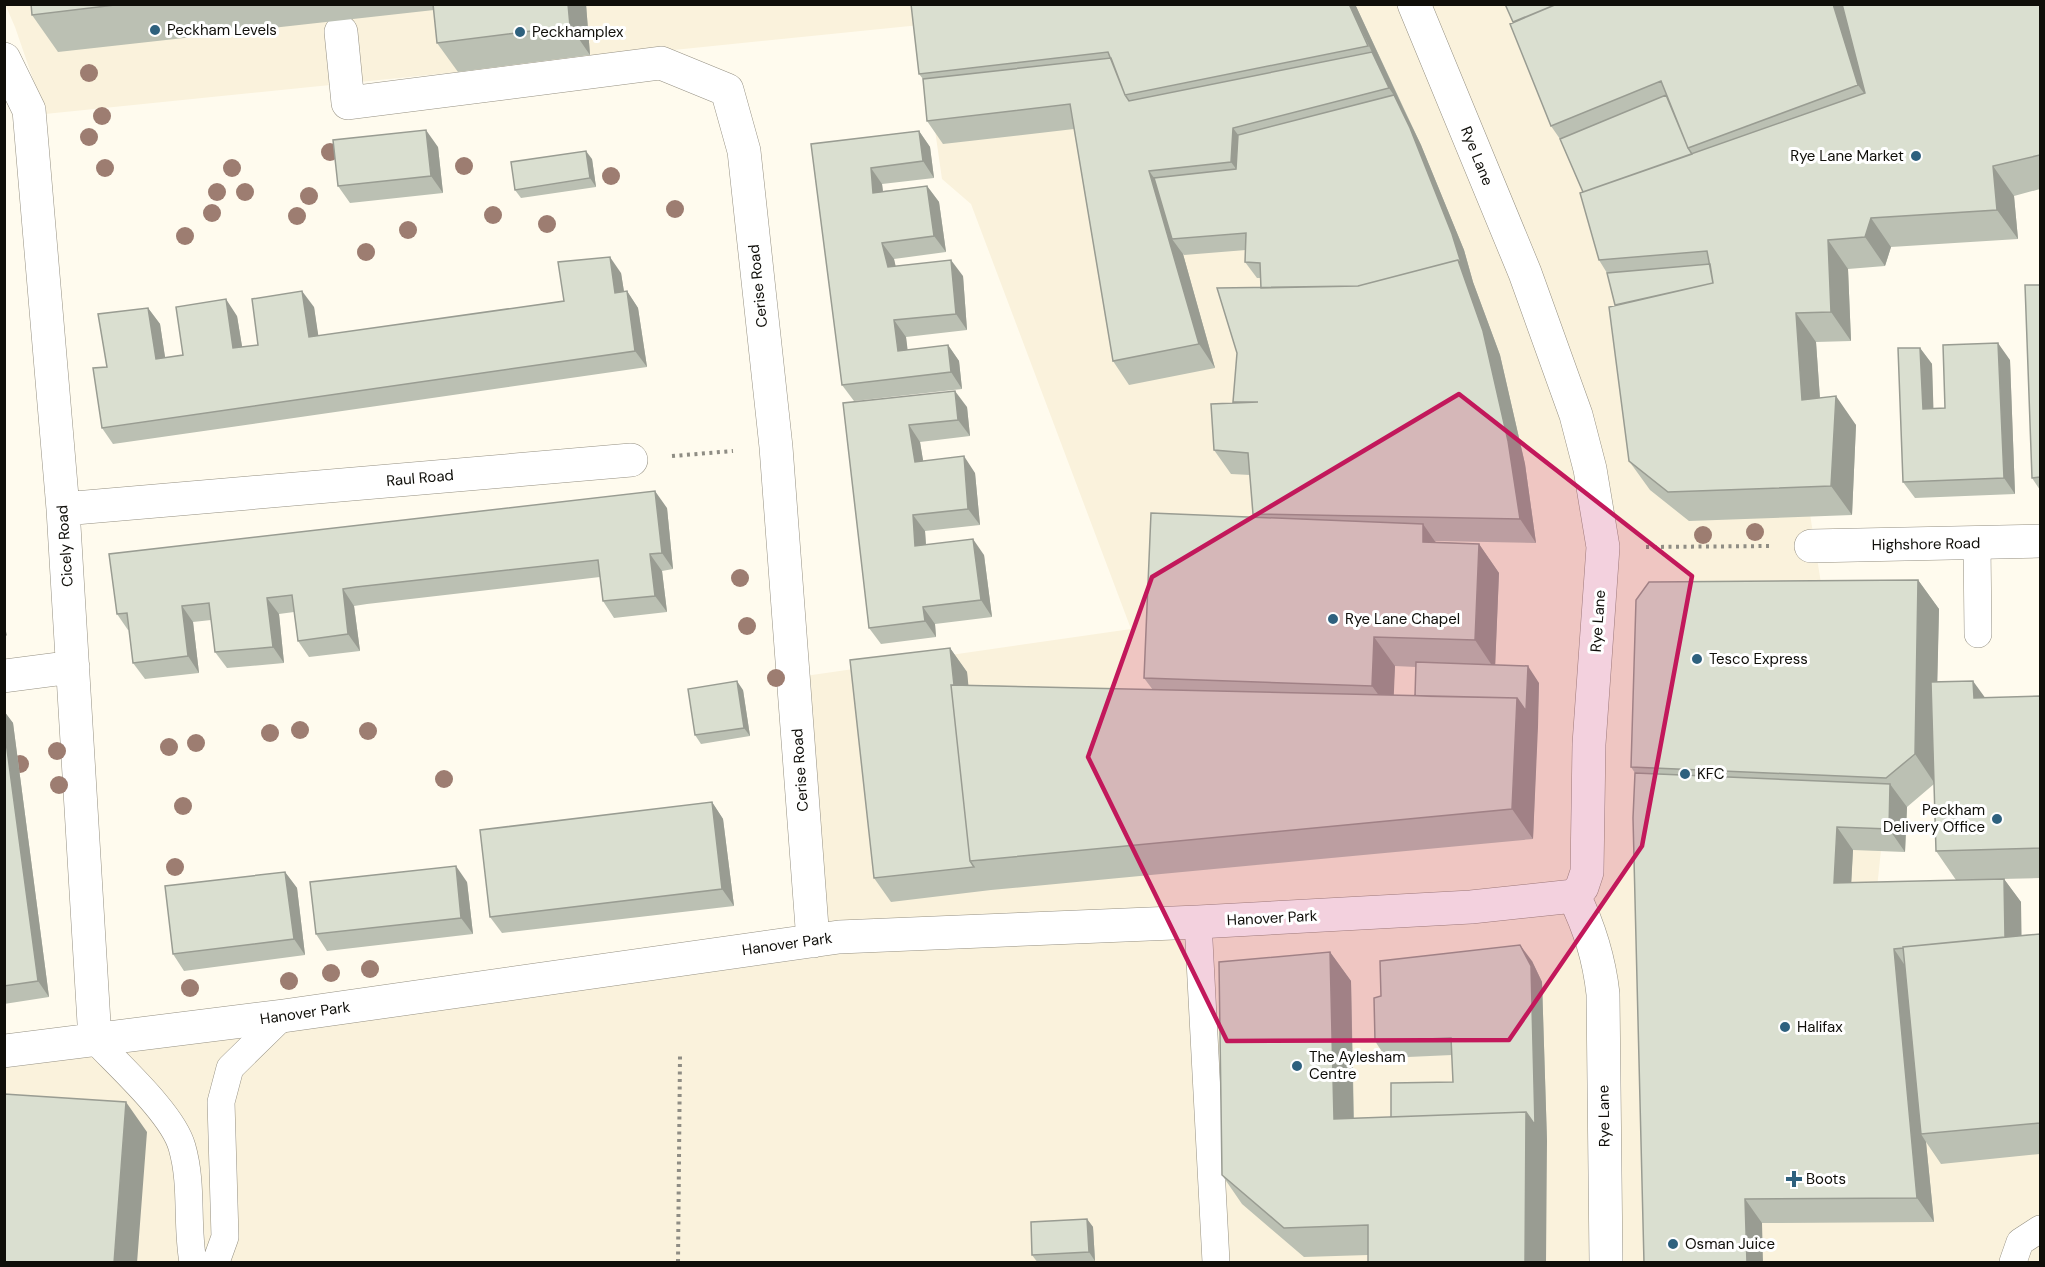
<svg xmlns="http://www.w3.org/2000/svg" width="2045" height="1267" viewBox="0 0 2045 1267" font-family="'DM Sans',sans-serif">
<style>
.built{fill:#faf2dc}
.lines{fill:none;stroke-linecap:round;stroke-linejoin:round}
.service-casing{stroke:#959082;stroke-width:28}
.minor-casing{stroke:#959082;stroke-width:34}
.path{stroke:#8f8d84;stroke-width:4;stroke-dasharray:3 4.5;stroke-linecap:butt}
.service{stroke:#fff;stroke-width:27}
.minor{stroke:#fff;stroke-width:33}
.tree{fill:#9d7d71}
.wall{fill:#bbc0b3;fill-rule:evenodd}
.shaded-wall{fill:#999c92}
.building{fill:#dadfd0;stroke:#999c92;stroke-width:1.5}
.marked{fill:#c2185b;fill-opacity:0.2;stroke:#c2185b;stroke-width:4.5;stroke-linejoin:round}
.poi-dot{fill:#2e617e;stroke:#fff;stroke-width:2}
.labels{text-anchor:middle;stroke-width:6;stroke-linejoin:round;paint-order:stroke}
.poi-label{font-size:15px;fill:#0f0e09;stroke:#fff;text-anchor:start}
.street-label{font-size:15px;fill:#0f0e09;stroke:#fff}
</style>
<rect width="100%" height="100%" fill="#fffbee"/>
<!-- built -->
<path class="built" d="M5 4 2022 5 1757 182 1824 602 1883 831 1870 955 2040 949V1262H5V1068L813 958 805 676 1131 629 971 204 942 179 920 25 45 114 15 27Z"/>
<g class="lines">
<!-- service casing -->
<g class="service-casing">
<path id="service" d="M1977 544 1978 634
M1198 922 1216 1262
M95 1040C119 1066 173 1114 182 1147 193 1185 186 1224 193 1262
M216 1262 225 1237 221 1102 230 1068 283 1016
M2013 1262 2020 1242 2040 1229"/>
</g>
<!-- minor casing -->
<g class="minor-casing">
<path id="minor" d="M1414 4 1525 273 1576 415 1590 469 1603 547 1589 744 1587 872 1582 887 1574 896
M341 32 348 103 661 63 727 90 744 151 776 447 813 941
M4 59 29 110 63 509 95 1040
M63 509 631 460
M1811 546 2040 541
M4 676 73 667
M1574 896C1590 929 1599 958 1603 994L1606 1262
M4 1051 283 1016 839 937 1198 922 1471 907 1574 896"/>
</g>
<!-- path -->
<path class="path" d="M672 456 733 451
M1646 547 1771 546
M678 1262 680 1056"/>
<!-- service -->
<use href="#service" class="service"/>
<!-- minor -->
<use href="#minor" class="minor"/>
</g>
<!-- trees -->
<g class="tree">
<circle cx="89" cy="73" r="9"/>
<circle cx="102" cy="116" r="9"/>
<circle cx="89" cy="137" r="9"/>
<circle cx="330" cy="152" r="9"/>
<circle cx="464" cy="166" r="9"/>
<circle cx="105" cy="168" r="9"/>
<circle cx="232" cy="168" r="9"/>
<circle cx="611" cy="176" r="9"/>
<circle cx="217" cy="192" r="9"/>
<circle cx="245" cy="192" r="9"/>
<circle cx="309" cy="196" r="9"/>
<circle cx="675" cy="209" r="9"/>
<circle cx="212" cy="213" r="9"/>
<circle cx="493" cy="215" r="9"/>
<circle cx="297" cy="216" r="9"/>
<circle cx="547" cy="224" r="9"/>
<circle cx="408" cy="230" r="9"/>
<circle cx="185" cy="236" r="9"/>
<circle cx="366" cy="252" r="9"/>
<circle cx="1755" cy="532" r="9"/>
<circle cx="1703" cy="535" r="9"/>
<circle cx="740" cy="578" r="9"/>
<circle cx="747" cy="626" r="9"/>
<circle cx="776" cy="678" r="9"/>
<circle cx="300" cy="730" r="9"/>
<circle cx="368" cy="731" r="9"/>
<circle cx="270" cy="733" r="9"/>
<circle cx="196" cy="743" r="9"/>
<circle cx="169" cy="747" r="9"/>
<circle cx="57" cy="751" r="9"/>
<circle cx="20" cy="764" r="9"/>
<circle cx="444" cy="779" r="9"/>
<circle cx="59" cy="785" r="9"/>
<circle cx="183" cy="806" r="9"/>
<circle cx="175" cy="867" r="9"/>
<circle cx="370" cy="969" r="9"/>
<circle cx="331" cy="973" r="9"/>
<circle cx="289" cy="981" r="9"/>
<circle cx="190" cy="988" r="9"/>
</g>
<!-- wall -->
<path class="wall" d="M31 4H586L590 55 458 72 437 43 434 10 58 52 32 15Z
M911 4H1355L1421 145 1464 250 1473 282 1500 355 1525 464 1536 543 1435 541 1436 542 1479 544 1499 573 1495 665 1539 683 1533 839 991 890 891 902 874 878 950 648 967 672 968 685 1153 690 1144 678 1254 517 1253 514 1250 475 1231 474 1214 450 1234 403 1233 402 1261 288 1260 278H1257L1245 262 1246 250 1184 255 1183 254 1215 368 1129 385 1113 361 1074 129 943 144 927 121 923 79 919 74ZM1395 666 1416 667 1415 696 1393 695Z
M2040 4V189L2014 196 2018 239 1891 247 1885 266 1848 269 1851 341 1816 342 1820 398 1856 425 1852 515 1689 521 1650 490 1629 461 1615 305 1607 273 1599 260 1583 192 1560 139 1551 126 1513 22Z
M919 131 930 147 934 178 882 184 883 191 927 186 939 202 946 252 894 259 895 266 963 276 967 330 906 337 907 350 948 345 959 361 962 389 854 401 842 385 811 144Z
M438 147 443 193 350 203 338 186Z
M592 159 596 187 521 198 515 190Z
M621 273 624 292 627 291 638 308 647 367 113 444 102 428 107 367 148 308 160 324 165 358 183 355 237 316 242 347 258 345 314 307 318 336 564 301Z
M2040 285V490L2032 478Z
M1920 348 1932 364 1933 409 1945 408 2010 360 2015 494 1915 498 1903 482Z
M843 403 967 407 970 436 920 442 923 461 975 473 980 525 925 531 926 544 984 555 992 617 935 624 936 637 881 644 869 628Z
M667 508 673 569 662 571 667 612 614 618 603 601 600 577 367 604 354 606 360 651 309 657 298 641 294 612 279 614 284 663 227 668 215 652 211 620 193 622 199 673 145 679 133 663 129 630H128L117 614Z
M1918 580 1939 609 1937 682 1985 698 2040 696V878L1956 880 1936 851 1934 784 1907 807 1905 852 1853 850 1851 883 2004 879 2021 902V935L2040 934V1154L1941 1164 1926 1142 1934 1222 1762 1223 1644 1263 1635 773 1631 767Z
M743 690 750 736 701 744 695 735Z
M4 711 13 723 49 997 4 1004Z
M712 802 723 819 734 906 502 933 490 917Z
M285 872 297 888 305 955 184 971 173 954Z
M467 882 473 934 327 951 316 934Z
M1330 952 1351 981 1354 1118 1391 1117 1453 1082 1452 1055 1386 1058 1375 1041 1532 961 1542 982 1547 1141 1368 1255 1304 1257 1242 1204 1222 1175Z
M1087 1219 1093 1227 1095 1261 1038 1263 1032 1255Z"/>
<!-- shaded-wall -->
<path class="shaded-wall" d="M568 4H586L590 55 570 26Z
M1349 4H1355L1405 112 1389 88Z
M1833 4H1845L1879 114 1858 85Z
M1394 95 1405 112 1421 145 1464 250 1473 282 1500 355 1525 464 1536 543 1520 519 1458 260Z
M1233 128 1250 151 1248 185 1231 162Z
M426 130 438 147 443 193 431 176Z
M919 131 930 147 934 178 923 161Z
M586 151 592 159 596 187 590 178Z
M1993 166 2014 196 2018 239 1997 210Z
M871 168 882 184 885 209 873 193Z
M1149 171 1166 194 1172 239 1183 254 1215 368 1199 344Z
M927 186 939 202 946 252 934 236Z
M1871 218 1891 247 1885 266 1865 237Z
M1828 240 1848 269 1851 341 1831 312Z
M882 243 894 259 900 284 888 267Z
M610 257 621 273 627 310 615 293Z
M951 260 963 276 967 330 956 314Z
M302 291 314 307 321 353 309 337Z
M627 291 638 308 647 367 635 351Z
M226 299 237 316 245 364 233 348Z
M148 308 160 324 168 376 156 359Z
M1796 313 1816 342 1822 429 1802 400Z
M894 320 906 337 910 368 898 351Z
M1998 343 2010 360 2015 494 2004 478Z
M948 345 959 361 962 389 951 372Z
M1920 348 1932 364 1934 425 1923 409Z
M955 391 967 407 970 436 958 420Z
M1836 396 1856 425 1852 515 1831 486Z
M909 425 920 442 926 478 915 462Z
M964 456 975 473 980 525 968 509Z
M655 491 667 508 673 569 662 553Z
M913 515 925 531 927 562 915 546Z
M1423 524 1443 553 1423 542Z
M973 539 984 555 992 617 981 600Z
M1479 544 1499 573 1495 670 1475 640Z
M650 554 662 571 667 612 655 596Z
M1918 580 1939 609 1935 784 1915 754Z
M343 589 354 606 360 651 348 634Z
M267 598 279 614 284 663 273 647Z
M182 606 193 622 199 673 188 656Z
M923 607 935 624 936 637 925 621Z
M4 622 7 636 4 633Z
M1374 637 1395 666 1393 715 1372 686Z
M950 648 967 672 987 860 974 861Z
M1528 666 1539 683 1538 727 1526 711Z
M737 681 743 690 750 736 744 728Z
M1973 681 1994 710 1974 698Z
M1517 698 1538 727 1533 839 1512 809Z
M4 711 13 723 49 997 38 981 4 727Z
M1890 784 1907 807 1905 852 1889 829Z
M712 802 723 819 734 906 722 889Z
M1837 827 1853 850 1850 907 1834 883Z
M456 866 467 882 473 934 461 918Z
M285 872 297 888 305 955 294 939Z
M2004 879 2021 902 2022 962 2005 938Z
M1520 945 1532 961 1542 982 1547 1141 1546 1263H1525Z
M1894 949 1910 973 1921 1134 1926 1142 1934 1222 1917 1198Z
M1330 952 1351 981 1354 1148 1334 1119Z
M126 1102 147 1132 137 1263H114Z
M1745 1199 1762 1223 1763 1263H1747Z
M1087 1219 1093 1227 1095 1261 1089 1252Z"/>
<!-- building -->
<path class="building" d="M31 4H123L32 15Z
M433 4H568L570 26 437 43Z
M911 4H1349L1368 46 1125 95 1108 52 919 74Z
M1505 4H1557L1513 22Z
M1557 4H1833L1858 85 1688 148 1661 81 1551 126 1510 24Z
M1842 4H2040V155L1993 166 1997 210 1871 218 1865 237 1828 240 1831 312 1796 313 1802 400 1836 396 1831 486 1668 492 1629 461 1609 307 1713 283 1707 251 1599 260 1580 193 1865 93Z
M1372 52 1389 88 1233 128 1231 162 1149 171 1199 344 1113 361 1070 104 927 121 923 79 1111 58 1125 95 1129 101Z
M1394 95 1410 128 1452 234 1462 266 1458 260 1358 286 1261 288 1260 263 1245 262 1246 233 1172 239 1154 178 1236 169 1238 135Z
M1666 95 1688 148 1692 154 1583 192 1560 139Z
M426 130 431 176 338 186 333 140Z
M919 131 923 161 871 168 873 193 927 186 934 236 882 243 888 267 951 260 956 314 894 320 898 351 948 345 951 372 842 385 811 144Z
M586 151 590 178 515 190 511 162Z
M610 257 615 293 627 291 635 351 102 428 93 368 107 367 98 314 148 308 156 359 183 355 176 307 226 299 233 348 258 345 252 299 302 291 309 337 564 301 558 262Z
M1458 260 1483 331 1508 441 1520 519 1253 514 1248 453 1214 450 1211 404 1258 402H1233L1237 353 1217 288 1358 286Z
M1710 264 1713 283 1615 305 1607 273Z
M2025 285H2040V477L2032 478Z
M1998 343 2004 478 1903 482 1898 348H1920L1923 409 1945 408 1943 345Z
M955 391 958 420 909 425 915 462 964 456 968 509 913 515 915 546 973 539 981 600 923 607 925 621 869 628 843 403Z
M655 491 662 553 650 554 655 596 603 601 598 560 356 587 343 589 348 634 298 641 292 595 267 598 273 647 215 652 209 603 182 606 188 656 133 663 127 613 117 614 109 554Z
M1151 513 1423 524V542L1479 544 1475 640 1374 637 1372 686 1144 678Z
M1918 580 1915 754 1886 778 1631 767 1636 600 1649 582Z
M950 648 954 685H951L970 861 974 867 874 878 850 660Z
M1416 662 1528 666 1526 711 1517 698 1415 696Z
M737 681 744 728 695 735 688 689Z
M1973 681 1974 698 2040 696V848L1936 851 1931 682Z
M951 685 1517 698 1512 809 970 861Z
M4 727 38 981 4 986Z
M1635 773 1890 784 1889 829 1837 827 1834 883 2004 879 2005 937 1903 947V948L1894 949 1917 1198 1745 1199 1747 1263H1644L1633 818Z
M712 802 722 889 490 917 480 830Z
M456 866 461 918 316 934 310 882Z
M285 872 294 939 173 954 165 886Z
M2040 934V1123L1921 1134 1903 947Z
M1520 945 1531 966 1535 1125 1526 1112 1391 1117V1083L1453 1082 1451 1038 1375 1041 1374 998 1381 996 1380 961Z
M1330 952 1334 1119 1526 1112 1525 1263H1368V1225L1284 1228 1222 1175 1219 962Z
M4 1094 126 1102 114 1263H4Z
M1087 1219 1089 1252 1032 1255 1031 1222Z"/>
<!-- marked area -->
<path class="marked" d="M1459 394 1692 576 1642 846 1509 1040 1227 1041 1088 757 1152 577Z"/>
<!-- markers -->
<g class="poi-dot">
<circle cx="155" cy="30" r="6"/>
<circle cx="520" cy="32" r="6"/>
<circle cx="1916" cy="156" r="6"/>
<circle cx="1333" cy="619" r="6"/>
<circle cx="1697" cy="659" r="6"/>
<circle cx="1685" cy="774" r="6"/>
<circle cx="1997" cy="819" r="6"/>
<circle cx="1785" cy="1027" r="6"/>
<circle cx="1297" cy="1066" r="6"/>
<path d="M1791 1170h6v6h6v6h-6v6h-6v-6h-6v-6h6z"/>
<circle cx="1673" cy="1244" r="6"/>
</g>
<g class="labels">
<!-- poi labels -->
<g class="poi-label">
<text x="167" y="35">Peckham Levels</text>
<text x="532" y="37">Peckhamplex</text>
<text x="1904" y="161" text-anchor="end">Rye Lane Market</text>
<text x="1345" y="624">Rye Lane Chapel</text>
<text x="1709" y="664">Tesco Express</text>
<text x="1697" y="779">KFC</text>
<text x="1985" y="815" text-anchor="end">Peckham<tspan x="1985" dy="17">Delivery Office</tspan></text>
<text x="1797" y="1032">Halifax</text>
<text x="1309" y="1062">The Aylesham<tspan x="1309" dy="17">Centre</tspan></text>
<text x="1806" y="1184">Boots</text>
<text x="1685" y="1249">Osman Juice</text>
</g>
<!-- street labels -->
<g class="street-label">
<text transform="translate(1477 156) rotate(68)" y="5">Rye Lane</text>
<text transform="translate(758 286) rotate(-96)" y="5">Cerise Road</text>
<text transform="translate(420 478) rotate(-5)" y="5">Raul Road</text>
<text transform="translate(1926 544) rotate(-1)" y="5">Highshore Road</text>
<text transform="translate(65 546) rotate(-94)" y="5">Cicely Road</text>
<text transform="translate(1598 621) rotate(-86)" y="5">Rye Lane</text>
<text transform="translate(800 770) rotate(-94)" y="5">Cerise Road</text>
<text transform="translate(1272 918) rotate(-3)" y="5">Hanover Park</text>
<text transform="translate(787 944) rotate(-8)" y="5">Hanover Park</text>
<text transform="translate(305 1013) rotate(-8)" y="5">Hanover Park</text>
<text transform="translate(1604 1116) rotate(-91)" y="5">Rye Lane</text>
</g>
</g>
<!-- border -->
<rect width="2045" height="1267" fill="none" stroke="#0f0e09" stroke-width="12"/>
</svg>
